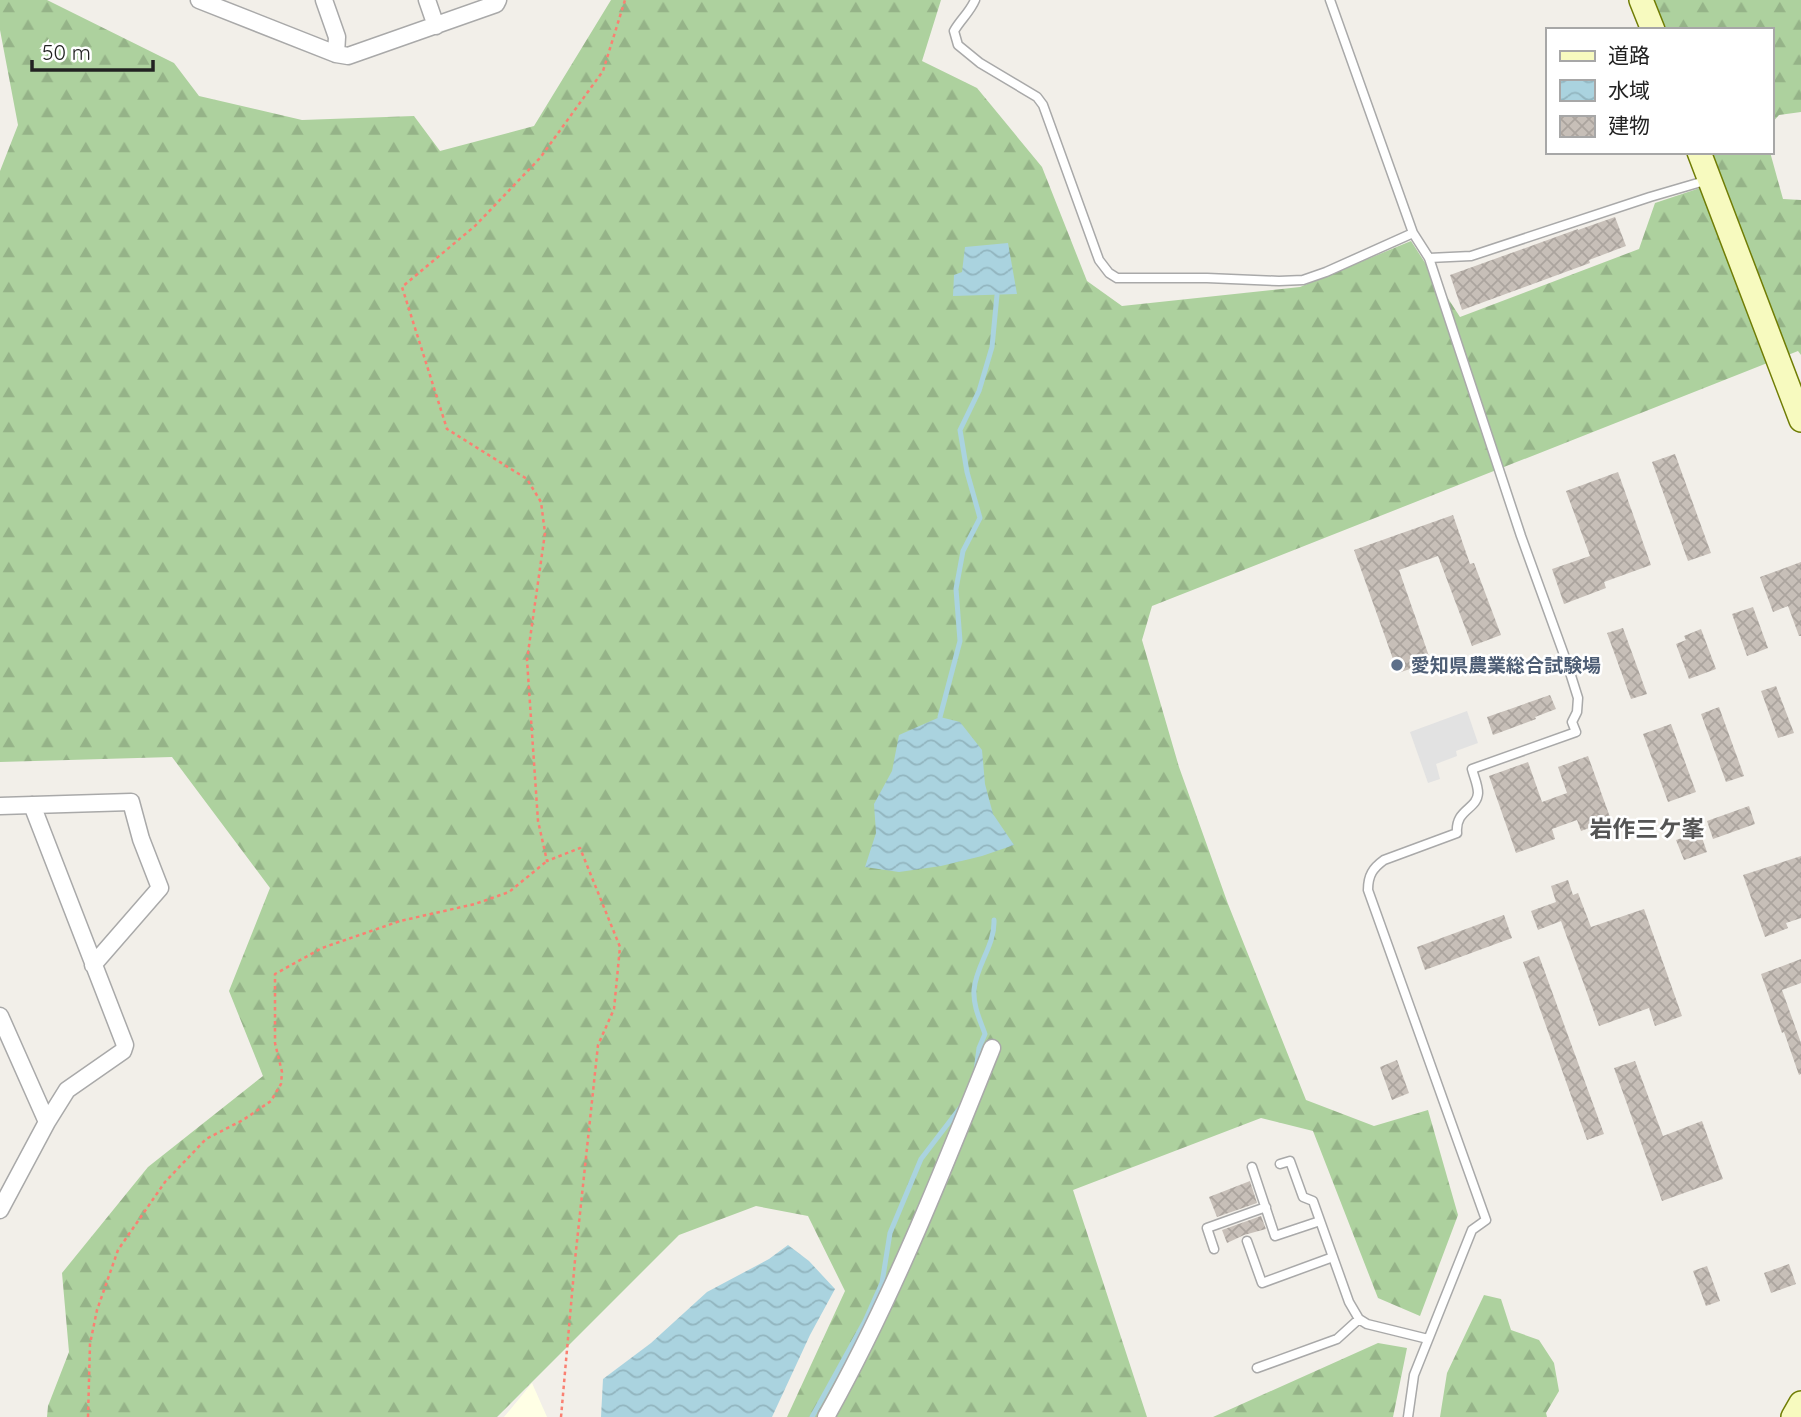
<svg xmlns="http://www.w3.org/2000/svg" width="1801" height="1417" viewBox="0 0 1801 1417" font-family="Quicksand,'Noto Sans JP',sans-serif">
<style>
.education{fill:#ffffe5}
.forest{fill:url(#forest-firs)}
.parking{fill:#e2e2e2}
.water{fill:url(#water-waves)}
.lines{fill:none;stroke-linecap:round;stroke-linejoin:round}
.stream{stroke:#aad3df;stroke-width:5}
.building{fill:url(#building-cross-hatch)}
.lane-casing{stroke:#a9a9a9;stroke-width:11}
.street-casing{stroke:#a9a9a9;stroke-width:19}
.secondary-casing{stroke:#707d05;stroke-width:26}
.path{stroke:#fa8072;stroke-width:2.5;stroke-dasharray:3.5 3.5;stroke-linecap:butt}
.lane{stroke:#fff;stroke-width:8}
.street{stroke:#fff;stroke-width:16}
.secondary{stroke:#f7fabf;stroke-width:23}
.service-dot{fill:#5c6f8a;stroke:#fff;stroke-width:2.5}
.labels{text-anchor:middle;stroke-width:5;stroke-linejoin:round;paint-order:stroke}
.service-label{font-size:19px;font-weight:bold;fill:#4e5e75;stroke:#fff;text-anchor:start}
.quarter-label{font-size:23px;font-weight:bold;fill:#555;stroke:#fff}
</style>
<defs>
<pattern id="forest-firs" width="22" height="20" patternUnits="userSpaceOnUse" patternTransform="scale(1.75)"><rect width="22" height="20" fill="#add19e"/><path d="M5 1l3.5 6h-7zM16 11l3.5 6h-7z" fill="#95b388"/></pattern>
<pattern id="water-waves" width="16" height="10" patternUnits="userSpaceOnUse" patternTransform="scale(1.75)"><rect width="16" height="10" fill="#aad3df"/><path d="M0 5q4-4 8 0t8 0" fill="none" stroke="#92b5bf"/></pattern>
<pattern id="building-cross-hatch" width="8" height="8" patternUnits="userSpaceOnUse" patternTransform="scale(1.75)"><rect width="8" height="8" fill="#c7bfb8"/><path d="M0 0l8 8M0 8l8-8" fill="none" stroke="#aba49e"/></pattern>
</defs>
<rect width="100%" height="100%" fill="#f2efe9"/>
<!-- education -->
<path class="education" d="M532 1383 547 1417H504Z"/>
<!-- forest -->
<path class="forest" d="M0 0H47L174 63 199 96 302 120 414 116 440 151 534 126 611 0H941L922 61 977 88 1042 167 1087 281 1122 306 1300 287 1411 241 1460 317 1639 249 1655 203 1718 182 1707 152H1770L1783 199 1801 200V355L1798 351 1152 606 1142 640 1179 767 1228 904 1306 1100 1374 1126 1428 1110 1458 1215 1420 1316 1378 1298 1313 1131 1261 1118 1073 1190 1147 1417H787L845 1291 808 1216 756 1206 679 1235 497 1417H47L48 1406 69 1352 62 1273 148 1167 263 1076 229 991 270 888 172 757 0 762V171L18 125 0 30Z
M1649 0H1801V112L1779 115 1771 124V30H1660Z
M1484 1295 1501 1299 1511 1330 1539 1340 1554 1363 1559 1391 1546 1413 1547 1417H1440L1447 1373Z
M1378 1343 1407 1348 1393 1417H1213Z"/>
<!-- parking -->
<path class="parking" d="M1467 711 1478 743 1456 751 1457 756 1436 764 1440 779 1428 783 1410 732Z"/>
<!-- water -->
<path class="water" d="M1008 243 1017 294 953 296 954 275 962 272 965 247Z
M940 717 960 722 982 750 985 784 993 814 1014 845 982 856 941 866 899 872 865 867 876 833 874 804 892 771 899 735Z
M788 1245 809 1261 835 1289 810 1335 772 1417H601L603 1379 651 1343 707 1292 769 1259Z"/>
<g class="lines">
<!-- stream -->
<path class="stream" d="M940 717 960 641 956 589 963 551 980 518 967 472 960 430 979 391 992 347 997 295
M976 1071 979 1048 985 1034C980 1020 973 1006 974 990 976 965 995 946 994 920
M812 1417 865 1321 882 1283 890 1233 921 1159 960 1108"/>
</g>
<!-- building -->
<path class="building" d="M1615 217 1626 246 1589 260 1590 263 1462 310 1450 275 1578 229V230Z
M1675 454 1711 553 1688 561 1652 462Z
M1618 472 1651 565 1604 582 1606 588 1564 604 1552 569 1590 556 1566 491Z
M1453 515 1470 564 1474 563 1501 635 1472 646 1438 556 1399 570 1431 662 1398 673 1354 550Z
M1801 562V636H1799L1788 606 1773 612 1760 577Z
M1753 607 1768 648 1747 656 1732 614Z
M1623 628 1647 694 1631 699 1607 633Z
M1701 629 1716 669 1689 679 1676 644 1686 640 1684 636Z
M1776 686 1794 733 1778 738 1761 691Z
M1550 695 1556 709 1535 717 1536 719 1493 735 1487 717Z
M1719 707 1744 776 1726 782 1701 714Z
M1671 724 1696 792 1668 802 1643 734Z
M1588 756 1611 820 1581 831 1577 820 1552 829 1555 839 1516 853 1489 776 1528 762 1542 802 1567 793 1558 767Z
M1749 806 1755 824 1713 839 1707 821Z
M1700 832 1707 852 1684 860 1676 840Z
M1801 856V918L1786 923 1788 928 1765 937 1743 875Z
M1568 880 1573 895 1578 893 1591 927 1644 909 1682 1016 1655 1026 1649 1008 1599 1026 1561 921 1538 930 1531 911 1556 902 1551 886Z
M1504 915 1512 938 1425 970 1417 947Z
M1539 956 1604 1134 1587 1140 1523 962Z
M1801 959V983L1782 990 1801 1043V1074L1799 1075 1784 1032 1782 1033 1761 974Z
M1397 1060 1409 1093 1392 1100 1380 1067Z
M1635 1061 1663 1136 1702 1121 1723 1179 1662 1201 1614 1068Z
M1250 1181 1257 1203 1217 1217 1209 1197Z
M1261 1216 1266 1229 1244 1235 1227 1243 1222 1230Z
M1789 1264 1796 1284 1771 1293 1764 1273Z
M1707 1266 1720 1301 1706 1306 1693 1271Z"/>
<g class="lines">
<!-- lane casing -->
<g class="lane-casing">
<path id="lane" d="M975 0C970 12 961 19 954 31L958 45 980 63 1037 97 1043 105 1099 260 1109 273 1117 278H1207L1279 281 1303 280 1326 272 1413 233
M1330 0 1413 233 1429 258 1521 536 1567 663 1578 698 1577 712 1572 722 1576 732 1472 769C1474 777 1478 785 1478 793 1477 810 1455 809 1457 833L1384 860C1373 868 1368 875 1368 890L1486 1220 1472 1230 1414 1375 1408 1417
M1429 258 1471 256 1650 197 1708 180
M1280 1164 1290 1161 1303 1197 1313 1201 1349 1302 1359 1319 1367 1324 1428 1339
M1252 1167 1275 1236 1320 1221
M1247 1241 1262 1283 1333 1257
M1214 1249 1207 1228 1266 1207
M1257 1368 1337 1339 1359 1319"/>
</g>
<!-- street casing -->
<g class="street-casing">
<path id="street" d="M199 0 336 54 348 56 496 4 498 0
M324 0 337 37 336 54
M427 0 436 26
M0 806 131 802 141 839 160 888 93 965
M0 1016 47 1122
M0 1210 47 1122 67 1090 123 1051 125 1045 32 805
M826 1417C892 1299 942 1173 992 1048"/>
</g>
<!-- secondary casing -->
<g class="secondary-casing">
<path id="secondary" d="M1641 0 1653 30
M1699 152 1801 420
M1793 1417 1801 1403"/>
</g>
<!-- path -->
<path class="path" d="M88 1417 90 1344 97 1310 118 1250 165 1182 206 1139 243 1120 271 1101 281 1084 282 1072 275 1043V974L322 948 400 921 475 904 509 892 547 861
M561 1417 575 1260 598 1045 614 1009 620 947 580 848 547 861 538 821 527 660 545 533 541 502 527 479 447 429 402 287 475 226 540 158 603 71 625 0"/>
<!-- lane -->
<use href="#lane" class="lane"/>
<!-- street -->
<use href="#street" class="street"/>
<!-- secondary -->
<use href="#secondary" class="secondary"/>
</g>
<!-- markers -->
<circle class="service-dot" cx="1397" cy="665" r="7"/>
<g class="labels">
<!-- service labels -->
<g class="service-label">
<text x="1411" y="672">愛知県農業総合試験場</text>
</g>
<!-- quarter labels -->
<g class="quarter-label">
<text x="1647" y="837">岩作三ケ峯</text>
</g>
</g>
<!-- legend -->
<rect x="1546" y="28" width="228" height="126" fill="#ffffff" stroke="#a7a7a7" stroke-width="2"/>
<rect x="1560" y="51" width="35" height="10" fill="#f7fabf" stroke="#a7a7a7" stroke-width="2"/>
<text x="1608" y="63" font-size="21" fill="#222222">道路</text>
<rect x="1560" y="80" width="35" height="21" fill="url(#water-waves)" stroke="#a7a7a7" stroke-width="2"/>
<text x="1608" y="98" font-size="21" fill="#222222">水域</text>
<rect x="1560" y="116" width="35" height="21" fill="url(#building-cross-hatch)" stroke="#a7a7a7" stroke-width="2"/>
<text x="1608" y="133" font-size="21" fill="#222222">建物</text>
<!-- scale -->
<path d="M32 60v10h121v-10" fill="none" stroke="#222222" stroke-width="3.5"/>
<text x="42" y="60" font-size="21" fill="#222222" stroke="#ffffff" stroke-width="5" paint-order="stroke">50 m</text>
</svg>
